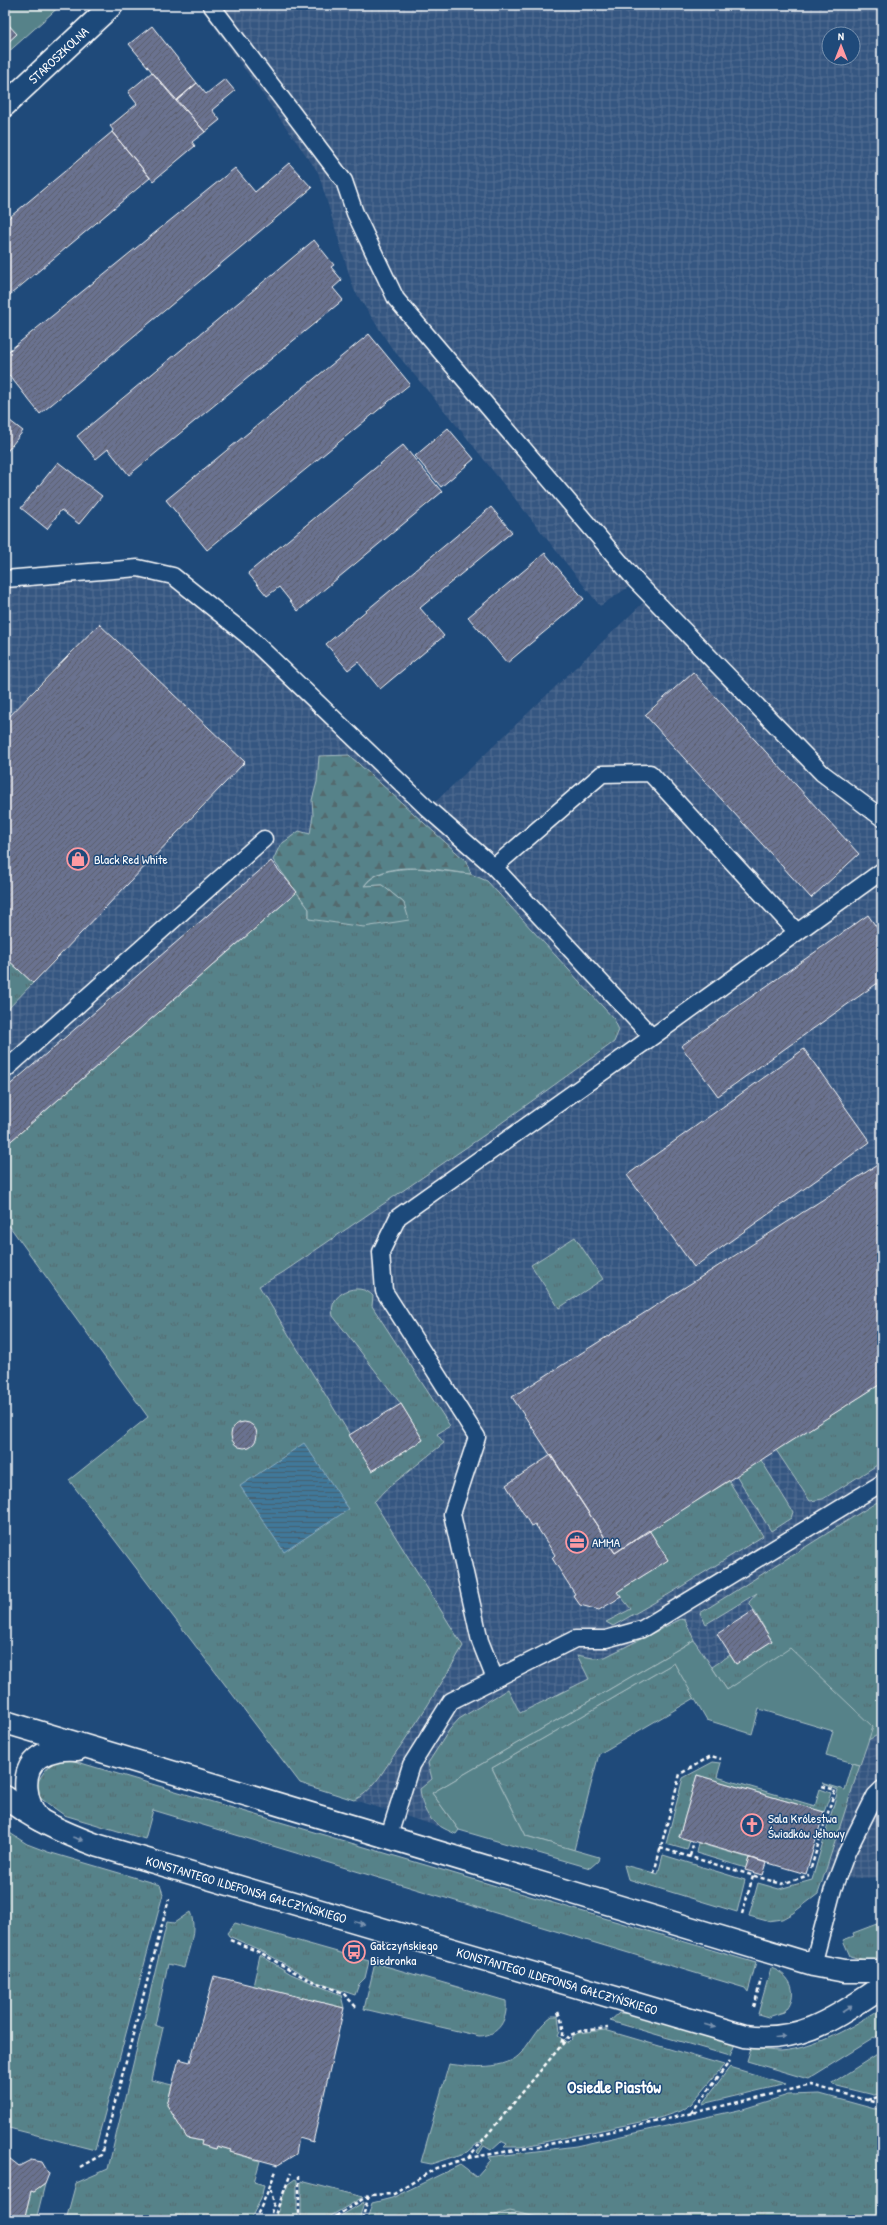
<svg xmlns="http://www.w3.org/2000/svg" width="887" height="2225" viewBox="0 0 887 2225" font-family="'Patrick Hand',sans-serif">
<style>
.industrial{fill:url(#industrial-grid);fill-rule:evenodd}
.grass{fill:url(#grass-tufts);stroke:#abc0c4}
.forest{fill:url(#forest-firs);stroke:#abc0c4}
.park{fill:url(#park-dots);stroke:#abc0c4}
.garden{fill:#578289;stroke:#abc0c4}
.water{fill:url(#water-rules);stroke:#8caec2}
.building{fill:url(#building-hatch);stroke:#fff}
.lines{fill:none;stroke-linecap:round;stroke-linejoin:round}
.service-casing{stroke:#fff;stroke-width:19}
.minor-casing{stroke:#fff;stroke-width:25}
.path{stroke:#fff;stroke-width:2.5;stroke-dasharray:4 3;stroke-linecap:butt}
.service{stroke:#1f4a7a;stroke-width:16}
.minor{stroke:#1f4a7a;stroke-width:22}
.oneway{fill:#7992af}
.labels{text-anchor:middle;stroke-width:3;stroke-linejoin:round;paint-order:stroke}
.street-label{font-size:13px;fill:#fff;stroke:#1f4a7a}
.poi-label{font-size:13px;fill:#fff;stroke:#1f4a7a;text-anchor:start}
.district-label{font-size:17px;font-weight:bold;fill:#fff;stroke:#1f4a7a}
</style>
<defs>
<pattern id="industrial-grid" width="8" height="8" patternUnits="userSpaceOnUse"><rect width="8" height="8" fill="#365681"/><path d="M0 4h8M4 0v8" fill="none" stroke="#546f94"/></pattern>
<pattern id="grass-tufts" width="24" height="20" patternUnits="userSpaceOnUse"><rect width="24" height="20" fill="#578289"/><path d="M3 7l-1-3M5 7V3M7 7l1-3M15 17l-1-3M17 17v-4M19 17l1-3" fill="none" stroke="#526a6e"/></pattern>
<pattern id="forest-firs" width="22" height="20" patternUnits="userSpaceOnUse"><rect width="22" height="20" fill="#578289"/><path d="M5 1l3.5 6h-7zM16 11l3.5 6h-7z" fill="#526a6e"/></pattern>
<pattern id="park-dots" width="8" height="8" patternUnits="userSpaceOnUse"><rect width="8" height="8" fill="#578289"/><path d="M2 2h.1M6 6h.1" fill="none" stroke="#526a6e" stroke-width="1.8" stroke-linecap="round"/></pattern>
<pattern id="water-rules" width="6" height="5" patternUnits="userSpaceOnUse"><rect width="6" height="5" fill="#3f7899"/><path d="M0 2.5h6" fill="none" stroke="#46606f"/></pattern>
<pattern id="building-hatch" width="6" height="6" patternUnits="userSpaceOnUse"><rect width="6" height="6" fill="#6b7290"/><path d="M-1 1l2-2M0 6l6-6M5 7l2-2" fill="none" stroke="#5a5d6b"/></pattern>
</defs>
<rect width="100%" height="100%" fill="#1f4a7a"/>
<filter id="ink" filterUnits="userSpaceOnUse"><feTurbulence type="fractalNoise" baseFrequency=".025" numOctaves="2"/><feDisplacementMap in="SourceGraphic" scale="8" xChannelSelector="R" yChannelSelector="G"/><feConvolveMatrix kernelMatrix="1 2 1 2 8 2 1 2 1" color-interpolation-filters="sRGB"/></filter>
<g filter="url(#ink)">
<!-- industrial -->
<path class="industrial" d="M199 5H882V1499L790 1648 727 1690 694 1640 432 1793 459 1830 437 1826 300 1783 69 1480 148 1417 5 1220V579L138 568 173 576 428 809 647 599 636 582 600 606 463 433 391 347 354 290 318 172ZM829 34H853V58H829Z
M882 1733V1877L837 1879 824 1875 868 1740Z"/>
<!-- grass -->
<path class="grass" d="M418 868 471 874 487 881 614 1019 619 1030 614 1042 486 1134 282 1273 259 1286 372 1471 423 1440 401 1404 333 1316C327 1293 359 1280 373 1296L372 1306 450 1426 437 1434 444 1443 384 1491 374 1502 463 1646C441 1685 418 1722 392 1758 382 1773 371 1793 354 1800L300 1783 69 1480 148 1417 5 1220V1146L297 892 309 909V919L404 903 382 885 364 886C377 869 398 869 418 868Z
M5 957 33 983 5 1012Z
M575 1237 603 1279 559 1308 531 1265Z
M882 1383V1462L823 1499 810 1501 776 1450Z
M761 1460 793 1512 791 1518 771 1531 736 1475Z
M729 1481 763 1536 671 1593 613 1626 606 1622 631 1609 617 1592 668 1560 649 1530Z
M882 1499V1733L868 1740 752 1674 727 1690 712 1667 730 1655 736 1664 772 1641 749 1602 757 1593 706 1624 700 1613Z
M681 1619 685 1620 694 1640 432 1793 459 1830 456 1834C432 1824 423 1816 420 1789L432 1779 428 1763 450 1729 459 1719 508 1689 520 1713 589 1679 577 1655 593 1658 605 1657Z
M674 1663 695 1698 599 1754 574 1850 526 1836 492 1768Z
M64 1758 756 1963 748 1992 745 1988 153 1810 145 1839 64 1815 40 1798 37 1784C43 1771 50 1763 64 1758Z
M713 1762 721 1763 717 1777 815 1806 820 1789 831 1793 824 1812 697 1775 679 1837 690 1840 687 1850 666 1844 683 1778Z
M853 1763 860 1765 818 1894 793 1913 782 1919 767 1921 749 1916 758 1883 779 1889 812 1880 838 1790 822 1783 845 1790Z
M5 1830 27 1844 48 1852 160 1885 163 1894 95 2150 5 2127Z
M698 1843 749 1858 746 1868 696 1853Z
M663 1855 745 1880 737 1912 628 1879 624 1865 658 1874Z
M190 1912C198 1929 188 1950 184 1968L168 1964 155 2025 163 2028 151 2080 172 2085 167 2105 187 2138 202 2141V2145L216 2149 217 2146 231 2150 230 2152 260 2161 254 2182 264 2185 261 2199 250 2220H66L76 2183 108 2169 167 1922 174 1923Z
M882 1922V1960L868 1961 850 1956 843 1940 854 1936 853 1933Z
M235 1923 369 1961 365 1978 359 1984 355 1995 316 1982 264 1952 229 1936 227 1933Z
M260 1955 291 1974 341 1995 344 2008 253 1986Z
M375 1963 506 2001C508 2019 499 2036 479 2036L364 2009Z
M771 1968C792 1975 800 1995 784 2012L768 2017 758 2014Z
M882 2008V2033L808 2079 747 2061 751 2048C761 2049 771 2051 781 2051 817 2048 852 2027 882 2008Z
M619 2013 633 2014 735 2044 730 2056 610 2021Z
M552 2016H558L560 2032 558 2036 568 2043 572 2039 571 2037 578 2033 605 2030 724 2065 691 2104 680 2111 659 2118 520 2147H504L507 2144 501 2141 491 2150 484 2146 479 2154 477 2152 483 2144 479 2142 468 2152 431 2164 421 2162 449 2064C470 2067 507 2071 522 2052 532 2040 539 2025 552 2016Z
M882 2051V2093L874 2095 833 2085 832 2083Z
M730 2067 786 2084 702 2104Z
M820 2094 882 2111V2220H367L372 2203 392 2198 460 2165 476 2177 491 2160 489 2157 576 2146 743 2109 788 2095Z
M295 2179 297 2180V2220H274L288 2184Z
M301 2181 363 2197 324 2220H301Z
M45 2184 36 2220H24L31 2191 34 2192Z
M364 2202 359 2220H334Z"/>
<!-- forest -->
<path class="forest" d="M349 755 466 861 471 874C442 871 383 857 364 886L382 885 404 903 409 920 364 927 309 919V909L273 860 280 845 299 831 310 834 313 815 312 800 317 782 319 756Z"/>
<!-- park -->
<path class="park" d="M510 2211 549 2220H477Z"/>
<!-- garden -->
<path class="garden" d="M5 5H61L5 55Z
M694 1640 727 1690 790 1648 873 1727 860 1765 826 1755 833 1731 759 1709 752 1734 707 1720 674 1663 492 1768 526 1836 599 1857 598 1861 590 1868 459 1830 432 1793Z"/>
<!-- water -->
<path class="water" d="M304 1443 349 1509 284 1552 240 1486Z"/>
<!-- building -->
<path class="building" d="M5 21 17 34 5 45Z
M152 26 197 83 176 101 129 44Z
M152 72 205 132 192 142 195 146 153 181 112 132 113 130 110 126 137 104 128 92Z
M225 79 235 91 212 110 220 120 205 132 186 110 185 111 176 101 197 83 206 94Z
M112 132 150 178 5 299V221Z
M289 163 312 188 40 414 5 370V354L235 168 255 192Z
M314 240 334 265 331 267 342 280 333 288 343 300 129 475 108 449 96 459 77 436Z
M369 334 410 384 207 550 166 500Z
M5 417 23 431 5 454Z
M448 428 474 459 441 487 415 456Z
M403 445 442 492 298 611 279 587 267 596 248 573Z
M58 462 102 496 79 524 61 510 47 529 21 508Z
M491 507 512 532 420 608 444 636 380 689 358 662 348 670 326 644Z
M545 553 584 599 507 663 468 617Z
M99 624 245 762 33 983 5 957V721Z
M693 672 859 854 811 898 645 715Z
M271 861 297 892 5 1146V1089Z
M868 915 882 935V980L718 1096 681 1046Z
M804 1049 870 1142 694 1267 627 1175Z
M882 1162V1383L615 1553 512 1397Z
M401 1404 423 1440 372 1471 349 1435Z
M231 1435a13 13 0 1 1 26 0a13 13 0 1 1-26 0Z
M551 1455 615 1553 649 1530 668 1560 617 1592 621 1597 599 1610 580 1605 573 1595 575 1594 552 1558 555 1555 535 1524 531 1526 506 1485Z
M753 1611 772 1641 736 1664 717 1634Z
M697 1775 824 1812 806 1874 679 1837Z
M749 1858 767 1863 763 1875 745 1870Z
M214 1976 344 2008 313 2142 299 2138 296 2154 278 2165 230 2152 231 2150 217 2146 216 2149 201 2145 202 2141 187 2138 167 2105 179 2059 190 2062Z
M5 2155 19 2166 31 2160 42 2162 49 2174 45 2184 34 2192 31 2191 24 2220H5Z"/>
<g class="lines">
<!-- service casing -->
<g class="service-casing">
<path id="service" d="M211 5 344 181 355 213 396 299 637 582 822 773 882 818
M5 579 138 568 173 576 248 636 428 809 494 867 652 1037 882 871
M494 867 602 774 650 773 797 932
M5 1070 264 839
M495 1679 480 1641 452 1514 477 1437 384 1291 381 1252 398 1217 652 1037
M388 1839 411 1765 451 1701 575 1639H606L642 1629 882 1483
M813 1965 833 1889 847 1852 875 1796 882 1789"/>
</g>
<!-- minor casing -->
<g class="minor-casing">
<g id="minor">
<path id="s1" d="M5 105 112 5"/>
<path d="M5 1722 813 1965 845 1971H882"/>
<path id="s2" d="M5 1797C32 1819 64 1833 96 1845L745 2036C802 2044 837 2016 882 1987"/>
<path d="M40 1820C25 1806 19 1770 39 1757 52 1749 64 1748 78 1749"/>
</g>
</g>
<!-- path -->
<path class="path" d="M660 1848 782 1884 809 1875
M690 1856 694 1841
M811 1868 835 1790 822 1786
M654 1873 680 1774 711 1756 721 1759
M742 1914 754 1873
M230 1940 261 1953 305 1978 343 1993 358 2009
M754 2007 761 1979
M558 2012C563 2023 565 2032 561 2044
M867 2100 882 2096
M691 2113 730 2061
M468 2158 570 2035 581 2031 608 2028
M80 2167 101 2155 169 1899
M299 2175V2220
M254 2220C264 2204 269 2186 277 2169
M269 2220 274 2203 270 2188
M273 2220 291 2173
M330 2220 369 2195 394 2194 436 2168 468 2158 545 2145 650 2123 811 2085 882 2104
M362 2220 369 2195"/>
<!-- service -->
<use href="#service" class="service"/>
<!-- minor -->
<use href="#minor" class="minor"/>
</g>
<!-- one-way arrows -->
<defs><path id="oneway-solid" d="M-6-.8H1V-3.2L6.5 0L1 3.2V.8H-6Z"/></defs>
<g class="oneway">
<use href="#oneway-solid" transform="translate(78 1839) rotate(20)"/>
<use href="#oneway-solid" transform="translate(359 1923) rotate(16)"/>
<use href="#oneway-solid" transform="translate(847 2009) rotate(-33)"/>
<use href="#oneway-solid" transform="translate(710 2026) rotate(16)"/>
<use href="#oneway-solid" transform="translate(780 2037) rotate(-7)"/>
</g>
</g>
<!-- icons -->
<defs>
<g id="shop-ring" transform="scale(1.15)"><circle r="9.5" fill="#1f4a7a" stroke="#ff9aa2" stroke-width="1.5"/><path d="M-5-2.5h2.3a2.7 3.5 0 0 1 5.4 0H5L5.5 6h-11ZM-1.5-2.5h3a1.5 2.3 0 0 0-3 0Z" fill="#ff9aa2"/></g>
<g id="office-ring" transform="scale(1.15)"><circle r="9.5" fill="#1f4a7a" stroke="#ff9aa2" stroke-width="1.5"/><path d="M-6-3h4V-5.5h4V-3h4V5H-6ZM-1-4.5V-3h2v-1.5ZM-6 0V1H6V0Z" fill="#ff9aa2"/></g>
<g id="church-ring" transform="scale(1.15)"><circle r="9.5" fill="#1f4a7a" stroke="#ff9aa2" stroke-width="1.5"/><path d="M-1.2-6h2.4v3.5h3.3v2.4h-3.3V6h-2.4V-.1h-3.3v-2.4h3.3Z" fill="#ff9aa2"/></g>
<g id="bus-ring" transform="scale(1.15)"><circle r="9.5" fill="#1f4a7a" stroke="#ff9aa2" stroke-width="1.5"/><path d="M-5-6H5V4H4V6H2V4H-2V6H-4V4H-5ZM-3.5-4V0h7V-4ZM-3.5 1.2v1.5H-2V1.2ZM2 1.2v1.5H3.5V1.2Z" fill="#ff9aa2"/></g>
</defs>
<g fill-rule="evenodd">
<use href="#shop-ring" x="78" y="859"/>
<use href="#office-ring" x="577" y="1542"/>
<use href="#church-ring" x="752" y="1825"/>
<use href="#bus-ring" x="354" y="1952"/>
</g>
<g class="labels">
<!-- street labels -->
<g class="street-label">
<text dy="5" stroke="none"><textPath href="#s1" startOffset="73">STAROSZKOLNA</textPath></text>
<text dy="5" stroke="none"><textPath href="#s2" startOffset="260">KONSTANTEGO ILDEFONSA GAŁCZYŃSKIEGO</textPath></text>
<text dy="5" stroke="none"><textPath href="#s2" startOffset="584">KONSTANTEGO ILDEFONSA GAŁCZYŃSKIEGO</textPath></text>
</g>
<!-- poi labels -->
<g class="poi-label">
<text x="94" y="864">Black Red White</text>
<text x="592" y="1547">AMMA</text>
<text x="768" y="1823">Sala Królestwa<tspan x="768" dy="15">Świadków Jehowy</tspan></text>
<text x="370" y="1950">Gałczyńskiego<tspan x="370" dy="15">Biedronka</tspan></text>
</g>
<!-- district labels -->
<g class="district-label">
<text x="614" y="2093">Osiedle Piastów</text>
</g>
</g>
<!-- margin -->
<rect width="887" height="2225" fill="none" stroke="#1f4a7a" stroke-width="20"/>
<rect x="10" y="10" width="867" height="2205" fill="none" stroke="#fff" stroke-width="1.5" filter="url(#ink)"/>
<!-- north arrow -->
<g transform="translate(841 46)"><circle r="19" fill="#1f4a7a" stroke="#7992af"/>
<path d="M0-3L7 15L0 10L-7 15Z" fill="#ff9aa2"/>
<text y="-6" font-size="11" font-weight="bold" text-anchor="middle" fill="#ffffff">N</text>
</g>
</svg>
